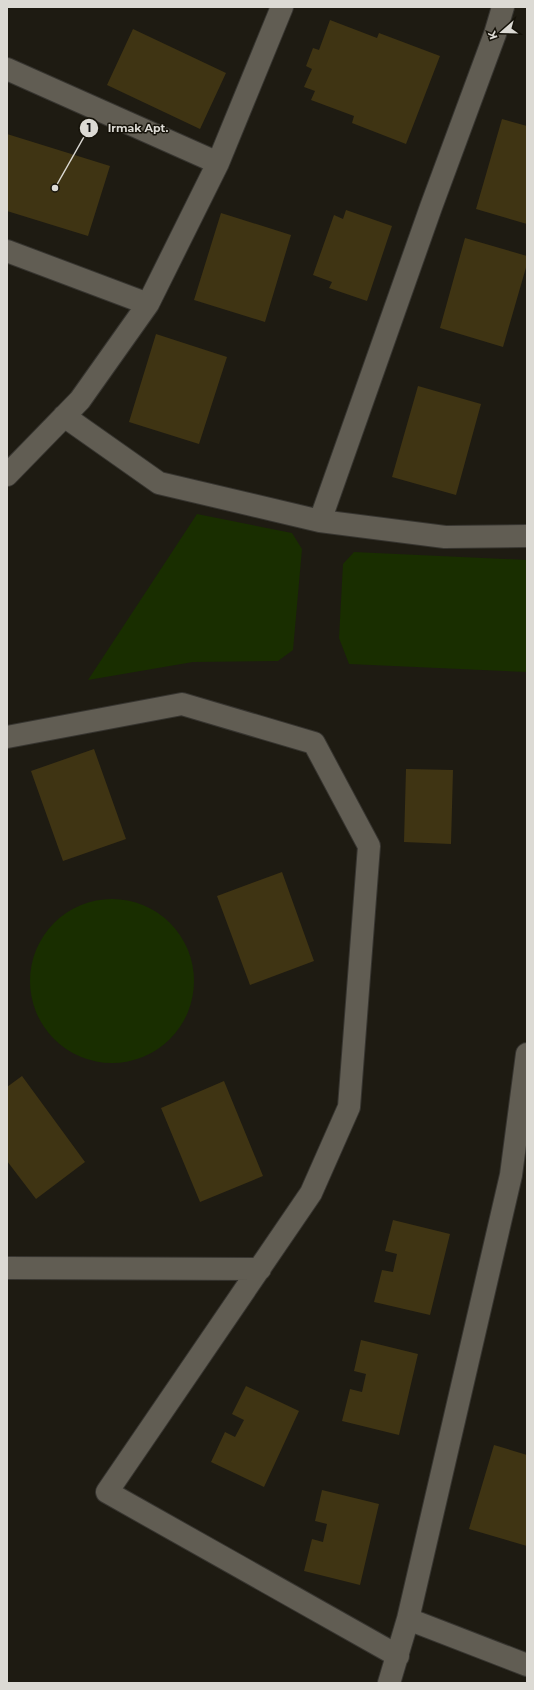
<svg xmlns="http://www.w3.org/2000/svg" width="534" height="1690" viewBox="0 0 534 1690" font-family="Montserrat,sans-serif">
<style>
.green{fill:#192e00}
.building{fill:#3f3413}
.lines{fill:none;stroke-linecap:round;stroke-linejoin:round}
.minor-casing{stroke:#373530;stroke-width:24}
.minor{stroke:#615d53;stroke-width:22}
.leader{fill:none;stroke:#dcdad4;stroke-width:1.5}
.callout-dot{fill:#dcdad4;stroke:#151209;stroke-width:1.5}
.mark-label{font-size:12px;text-anchor:middle;font-weight:bold;fill:#111}
.callout-label{font-size:11px;text-anchor:middle;font-weight:bold;fill:#dcdad4;stroke:#151209;stroke-width:3;stroke-linejoin:round;paint-order:stroke}
</style>
<rect width="100%" height="100%" fill="#1e1b12"/>
<!-- green -->
<path class="green" d="M197 514 292 533 302 549 293 650 278 661 193 662 88 680Z
M354 552 527 560V672L349 664 339 638 343 564Z
M30 981a82 82 0 1 1 164 0a82 82 0 1 1-164 0Z"/>
<!-- building -->
<path class="building" d="M330 20 377 38 379 33 440 56 406 144 352 123 354 116 311 100 315 91 304 87 312 69 306 66 313 48 319 50Z
M133 29 226 73 200 129 107 85Z
M502 119 527 126V224L476 209Z
M7 134 110 166 88 236 7 211Z
M346 210 392 226 367 301 329 288 332 282 313 275 334 215 343 219Z
M221 213 291 235 265 322 194 300Z
M465 238 527 256V264L503 347 440 328Z
M156 334 227 357 199 444 129 422Z
M418 386 481 404 456 495 392 477Z
M94 749 126 839 63 861 31 771Z
M406 769 453 770 451 844 404 842Z
M282 872 314 961 250 985 217 896Z
M22 1076 85 1162 36 1199 7 1161V1087Z
M224 1081 263 1176 200 1202 161 1108Z
M393 1220 450 1234 430 1315 374 1302 382 1270 393 1272 397 1254 385 1251Z
M361 1340 418 1354 399 1435 342 1421 350 1389 362 1392 366 1374 354 1371Z
M246 1386 299 1411 264 1487 211 1462 225 1432 235 1437 244 1420 232 1414Z
M494 1445 527 1455V1546L469 1529Z
M322 1490 379 1504 360 1585 304 1571 312 1539 323 1542 327 1524 315 1521Z"/>
<g class="lines">
<!-- minor casing -->
<g class="minor-casing">
<path id="minor" d="M7 69 218 163
M7 251 148 304 218 163 282 7
M64 416 159 483 320 521 445 537 527 536
M7 475 80 400 148 304
M320 521 431 207 495 34 503 7
M7 737 182 704 314 743 369 846 349 1107 311 1193 107 1492 398 1656
M527 1054 511 1175 408 1619 527 1665
M7 1268 260 1269
M389 1683 408 1619"/>
</g>
<!-- minor -->
<use href="#minor" class="minor"/>
</g>
<!-- callouts -->
<path class="leader" d="M55 188L89 128"/>
<g class="callout-dot">
<circle cx="55" cy="188" r="4"/>
<circle cx="89" cy="128" r="10"/>
</g>
<g class="mark-label">
<text x="89" y="132">1</text>
</g>
<g class="callout-label">
<text x="138" y="132">Irmak Apt.</text>
</g>
<!-- border -->
<rect width="534" height="1690" fill="none" stroke="#dcdad4" stroke-width="16"/>
<!-- north arrow -->
<g transform="translate(502 32) rotate(250)" stroke="#151209" stroke-width="3" paint-order="stroke">
<path d="M0-3L7 15L0 10L-7 15Z" fill="#dcdad4"/>
<text y="-6" font-size="11" font-weight="bold" text-anchor="middle" fill="#dcdad4">K</text>
</g>
</svg>
